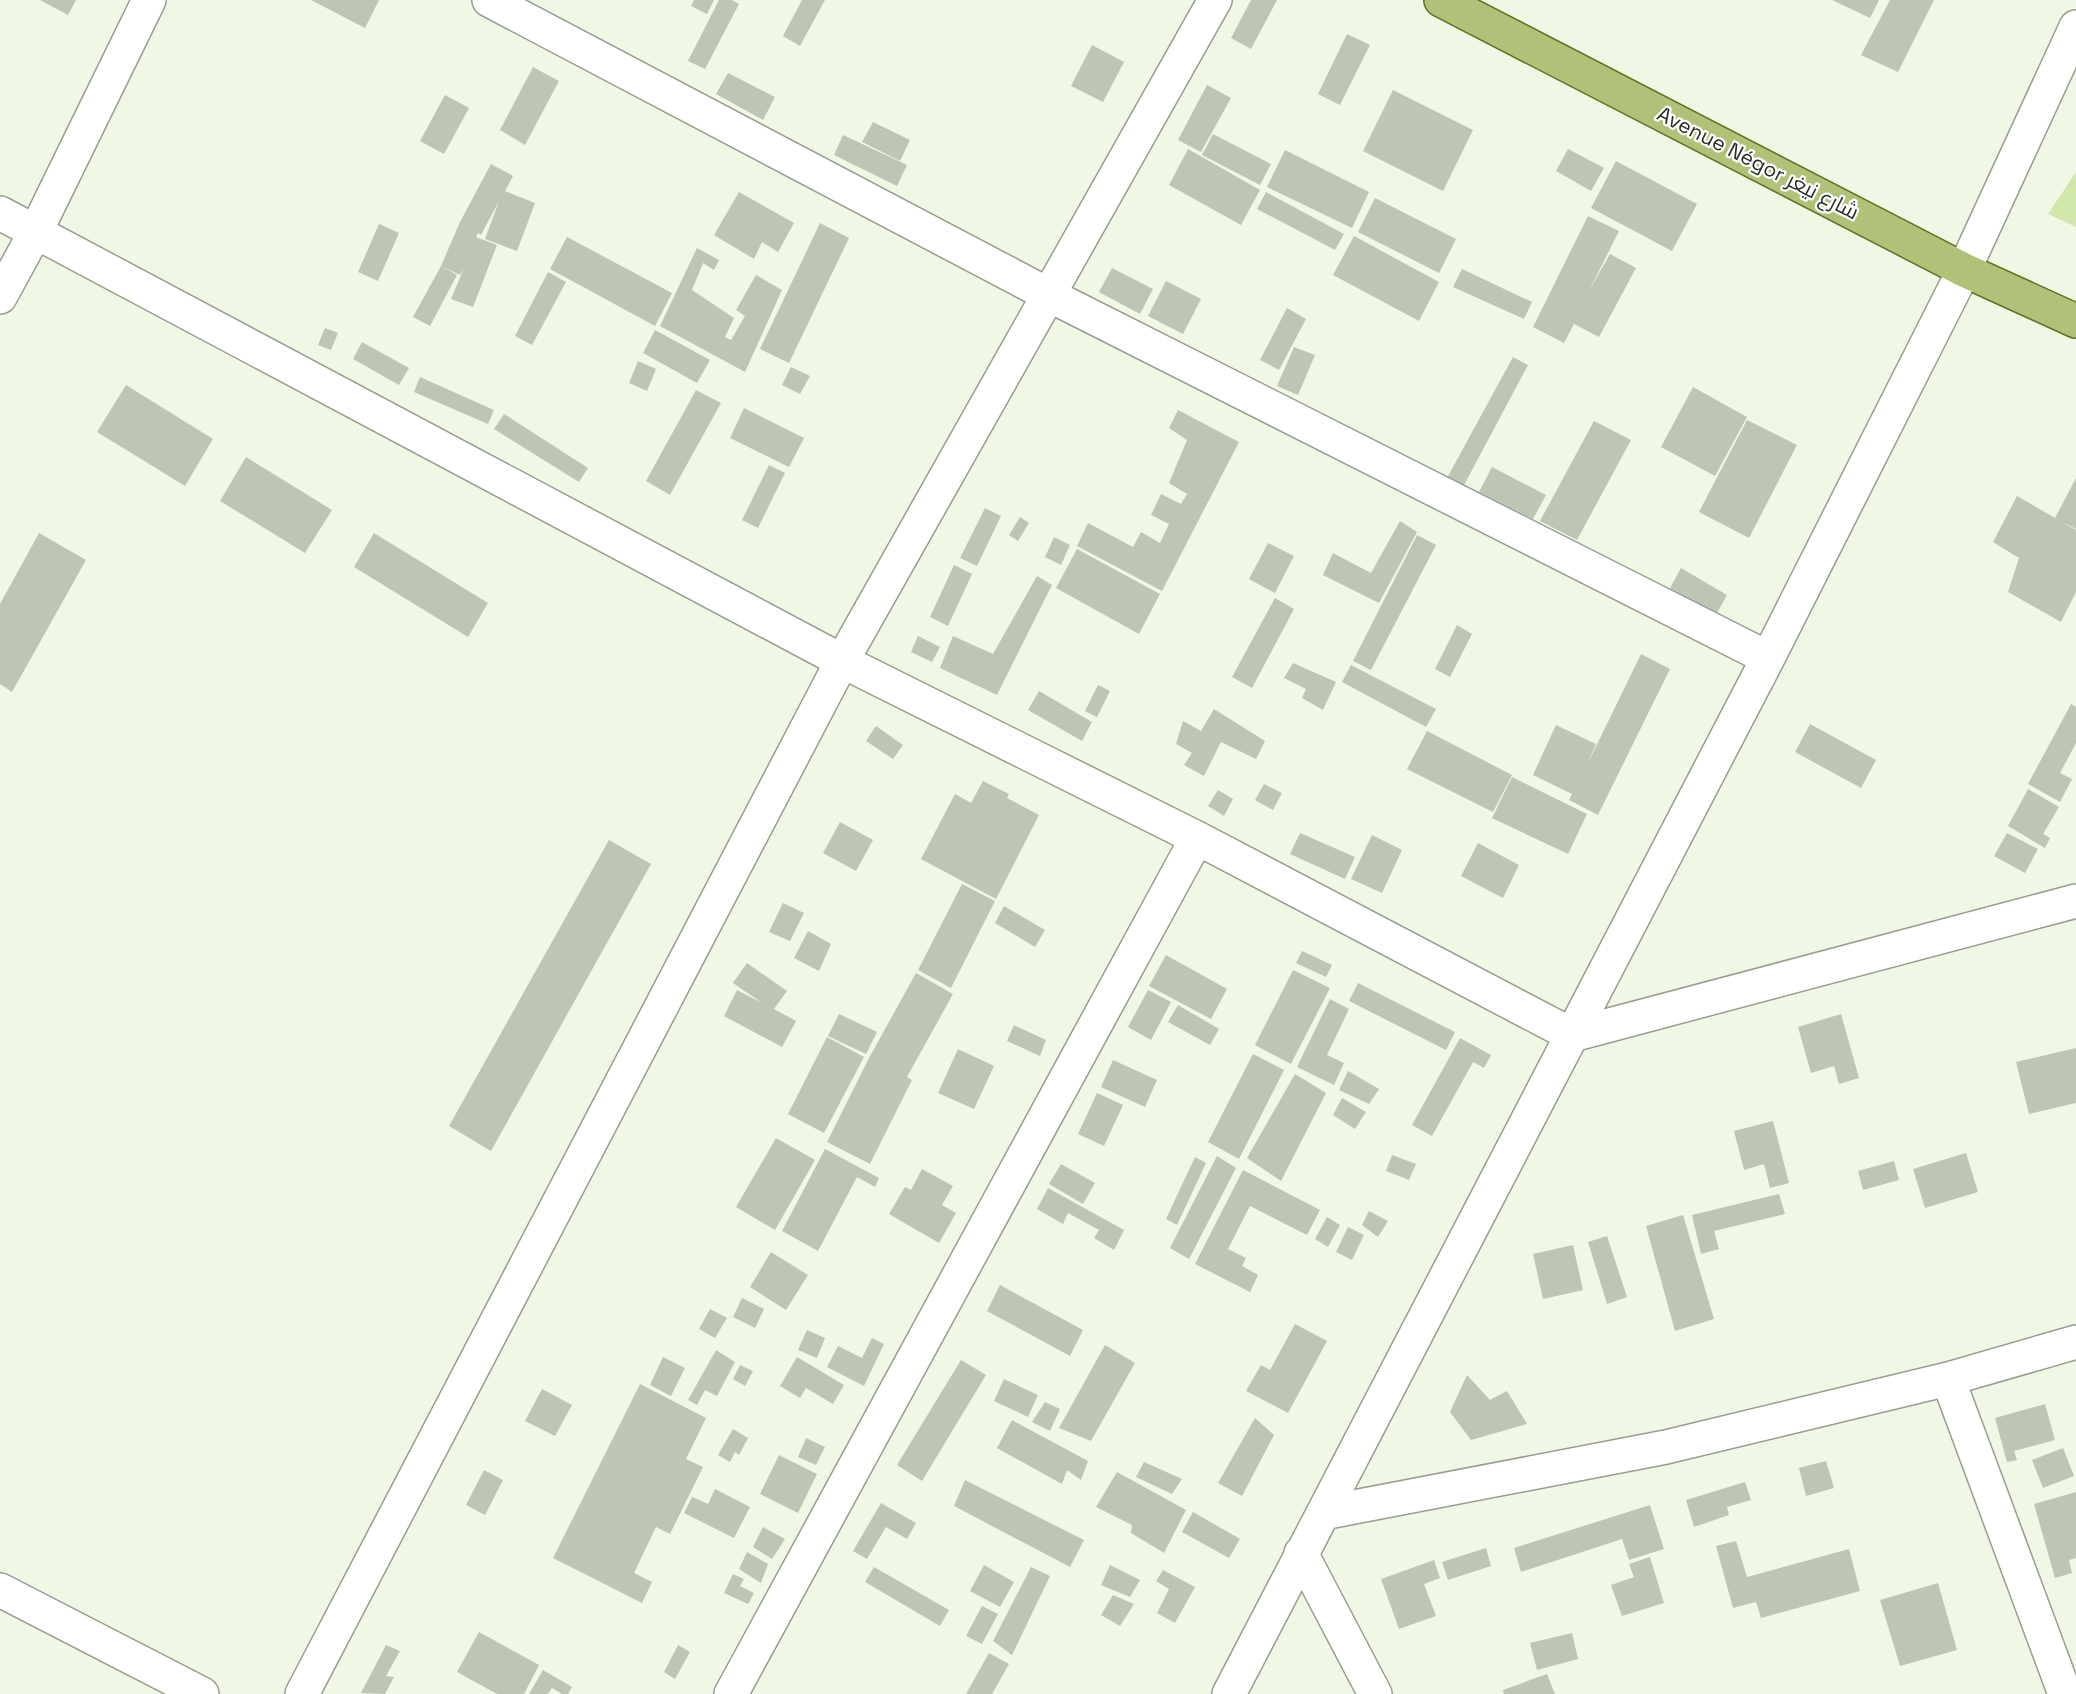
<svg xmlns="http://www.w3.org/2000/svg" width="2076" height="1694" viewBox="0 0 2076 1694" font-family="'Space Grotesk',Cairo,sans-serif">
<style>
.green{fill:#d2e7ac}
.building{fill:#bfc5b4}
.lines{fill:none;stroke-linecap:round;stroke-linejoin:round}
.minor-casing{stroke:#989e8d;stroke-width:36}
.major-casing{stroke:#5e7320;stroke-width:36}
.minor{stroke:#fff;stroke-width:33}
.major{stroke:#afc277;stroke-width:33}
.labels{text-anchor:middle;stroke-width:4.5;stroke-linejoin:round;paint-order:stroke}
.street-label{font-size:21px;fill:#2a2d26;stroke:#fff}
</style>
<rect width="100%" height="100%" fill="#f0f7e4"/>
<!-- green -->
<path class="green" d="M2076 172V227L2048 214Z"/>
<!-- building -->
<path class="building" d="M40 0H76L68 15Z
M311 0H379L365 28Z
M694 0H714L707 14 691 6Z
M719 0H732L739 4 705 69 688 61Z
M802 0H825L800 46 783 36Z
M1251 0H1277L1251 49 1231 38Z
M1832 0H1879L1870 18Z
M1890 0H1934L1898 72 1861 55Z
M1347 34 1370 45 1340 105 1318 94Z
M1092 45 1124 62 1103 102 1071 86Z
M533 67 559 81 525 145 500 130Z
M728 73 775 97 763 120 716 94Z
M1207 85 1231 98 1201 152 1178 140Z
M1393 90 1473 130 1443 191 1363 151Z
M445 95 469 108 444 154 420 141Z
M873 122 910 140 900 161 862 142Z
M1213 134 1271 164 1260 185 1202 155Z
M843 135 907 165 897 186 834 155Z
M1188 149 1260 190 1241 225 1169 185Z
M1568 149 1604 168 1591 191 1556 171Z
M1285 150 1369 192 1352 228 1267 187Z
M1616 161 1697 204 1672 251 1591 208Z
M491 164 513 176 505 191 535 203 517 251 485 239 499 201 481 235 478 233 476 237 497 245 473 307 451 299 464 268 460 275 441 266 460 222Z
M739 192 794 223 778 252 762 242 754 259 714 235Z
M1266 192 1344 234 1335 250 1257 209Z
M1375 198 1456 239 1439 273 1358 232Z
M1588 216 1619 231 1589 291 1610 254 1636 268 1599 337 1574 324 1564 343 1533 327Z
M820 223 849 238 789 363 760 349Z
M379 224 399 233 378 281 358 272Z
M1354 236 1439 282 1419 321 1333 275Z
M567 237 672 293 655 326 550 269Z
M697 248 719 260 714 270 703 263 692 290 734 318 725 337 731 340 745 316 736 310 756 275 782 290 745 372 660 326Z
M441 266 457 275 430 326 413 317Z
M1112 268 1153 289 1140 314 1099 292Z
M1462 269 1532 302 1524 319 1453 287Z
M548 272 566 282 532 345 515 336Z
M1166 281 1201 299 1183 334 1148 316Z
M1287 308 1306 319 1279 370 1260 360Z
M325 328 338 333 331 350 318 345Z
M655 330 710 360 697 383 643 353Z
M362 342 409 368 399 385 353 359Z
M1294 347 1315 355 1298 395 1277 386Z
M1513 357 1528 365 1463 487 1447 478Z
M638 361 656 369 647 391 629 383Z
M791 367 810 376 800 394 782 385Z
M420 377 494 410 488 424 414 392Z
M126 385 213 439 185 486 97 432Z
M1693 387 1747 417 1715 476 1661 447Z
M696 390 721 403 670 495 646 481Z
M744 408 804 438 789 467 730 438Z
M1178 410 1239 442 1162 591 1077 546 1088 523 1133 547 1141 532 1160 543 1169 524 1151 515 1161 494 1181 504 1187 494 1169 483 1187 440 1169 428Z
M504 414 588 468 579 482 494 429Z
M1747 420 1797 445 1749 538 1699 512Z
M1594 421 1631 440 1577 540 1540 521Z
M246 457 332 510 305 553 220 501Z
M769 465 785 473 758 528 742 520Z
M1492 467 1546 495 1533 519 1479 492Z
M2076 478V529L2058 520 2076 530V592L2061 622 2008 592 2019 558 1993 542 2017 496 2055 518Z
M985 508 1001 516 977 566 960 558Z
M1020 517 1029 523 1018 541 1009 535Z
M1400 521 1417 532 1379 603 1323 575 1333 553 1371 573Z
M39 533 86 560 12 692 0 684V604Z
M374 533 488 603 468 637 354 567Z
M1417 535 1436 545 1371 670 1353 661Z
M1054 537 1070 545 1061 565 1045 557Z
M1268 543 1294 556 1275 593 1249 579Z
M1077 549 1160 594 1139 634 1056 588Z
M954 565 972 574 948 626 930 617Z
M1681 568 1727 595 1716 615 1670 588Z
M1037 576 1052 585 997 695 940 668 953 636 993 654Z
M1275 598 1294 609 1252 688 1232 677Z
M1457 625 1472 634 1450 677 1435 669Z
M918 636 940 647 932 662 911 652Z
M1641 654 1670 669 1598 815 1569 800 1572 794 1533 775 1556 725 1596 744 1587 765Z
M1293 663 1336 682 1323 710 1302 698 1306 689 1284 678Z
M1351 665 1436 709 1426 727 1342 682Z
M1098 685 1110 691 1097 717 1085 711Z
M1039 691 1092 722 1082 741 1028 710Z
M2071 704 2076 707V743L2060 773 2072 779 2060 802 2028 784Z
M1214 709 1265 741 1256 759 1221 742 1204 776 1184 765 1192 753 1176 744 1183 721 1201 731Z
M1810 724 1876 760 1861 788 1795 752Z
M876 726 903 745 893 759 866 741Z
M1427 731 1512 775 1493 812 1407 769Z
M1512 777 1587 814 1568 854 1492 818Z
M983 781 1009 794 1007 798 1039 815 996 899 921 859 955 794 971 803Z
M1264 784 1282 793 1273 810 1255 800Z
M2028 789 2059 807 2043 834 2050 838 2045 848 2008 826Z
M1218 790 1233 799 1224 816 1208 806Z
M840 822 873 840 856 871 823 853Z
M1300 833 1355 857 1345 879 1290 854Z
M2007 833 2038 849 2025 873 1994 856Z
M1372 835 1402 850 1382 893 1351 879Z
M609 840 651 864 491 1151 449 1126Z
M1478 843 1519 865 1503 898 1461 876Z
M962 884 995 901 951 988 918 970Z
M783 903 804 913 790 941 769 932Z
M1004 906 1045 930 1035 947 995 923Z
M808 931 831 944 819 971 794 958Z
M1302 951 1332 965 1326 977 1296 963Z
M1166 955 1227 989 1211 1019 1149 986Z
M747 963 787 991 774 1009 796 1021 782 1047 724 1016 737 990 762 1003 733 983Z
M1293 970 1330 988 1291 1064 1255 1045Z
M916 973 953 994 907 1077 912 1080 870 1164 827 1142 869 1058Z
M1358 983 1455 1032 1446 1050 1349 1001Z
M1148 990 1171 1002 1151 1040 1128 1027Z
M1330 999 1349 1009 1327 1055 1344 1063 1334 1085 1297 1067Z
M1178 1005 1219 1029 1210 1045 1168 1022Z
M839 1014 877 1032 866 1054 828 1036Z
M1841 1014 1859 1078 1839 1084 1834 1066 1811 1073 1798 1027Z
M1014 1025 1046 1040 1040 1056 1007 1041Z
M827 1037 864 1057 824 1133 788 1114Z
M1460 1038 1491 1055 1484 1068 1473 1062 1432 1136 1412 1125Z
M2076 1048V1103L2029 1114 2016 1062Z
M958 1049 994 1066 974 1109 938 1093Z
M1253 1054 1284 1070 1239 1159 1208 1142Z
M1113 1060 1157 1080 1145 1107 1101 1087Z
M1348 1071 1379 1089 1369 1104 1339 1090Z
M1295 1074 1326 1093 1281 1181 1247 1158Z
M1097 1093 1123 1105 1104 1146 1078 1134Z
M1342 1098 1366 1112 1355 1129 1333 1115Z
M1773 1121 1789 1183 1770 1188 1764 1164 1744 1170 1734 1131Z
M776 1138 815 1160 775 1230 736 1207Z
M825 1149 879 1178 875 1187 857 1177 818 1251 782 1231Z
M1966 1153 1978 1192 1925 1208 1913 1169Z
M1392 1155 1416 1164 1409 1180 1386 1171Z
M1217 1156 1236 1168 1189 1259 1170 1248Z
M1195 1157 1206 1163 1177 1225 1166 1219Z
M1894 1161 1899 1180 1863 1190 1858 1171Z
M1061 1164 1095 1183 1083 1204 1049 1184Z
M922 1169 953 1186 942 1205 956 1213 939 1243 889 1214 905 1187 911 1190Z
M1243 1170 1320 1210 1307 1235 1250 1206 1228 1249 1246 1258 1242 1266 1258 1275 1250 1292 1195 1264Z
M1048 1188 1124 1230 1114 1250 1094 1238 1099 1230 1068 1213 1063 1224 1037 1209Z
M1779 1194 1785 1214 1714 1231 1719 1249 1701 1254 1692 1215Z
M1369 1211 1388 1221 1378 1237 1362 1225Z
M1683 1215 1714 1319 1675 1331 1646 1226Z
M1327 1217 1340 1225 1328 1247 1315 1239Z
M1348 1227 1364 1235 1352 1260 1336 1252Z
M1607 1236 1627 1297 1607 1304 1588 1242Z
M1573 1245 1583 1290 1543 1299 1533 1254Z
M771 1252 808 1275 786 1310 750 1287Z
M1000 1285 1083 1330 1070 1356 987 1311Z
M742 1298 764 1309 755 1328 733 1317Z
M710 1309 727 1318 715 1338 699 1329Z
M1295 1324 1327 1341 1288 1413 1246 1391 1261 1365 1270 1370Z
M807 1330 825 1338 817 1358 798 1350Z
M872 1338 884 1344 864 1386 827 1367 838 1346 862 1358Z
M1105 1345 1135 1363 1091 1441 1059 1428Z
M716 1350 735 1362 717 1396 705 1390 697 1405 688 1400Z
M663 1357 685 1368 671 1396 650 1385Z
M797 1357 844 1385 833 1404 806 1388 800 1398 780 1386Z
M961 1360 986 1375 922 1481 897 1465Z
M740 1365 753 1371 745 1386 733 1379Z
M1467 1375 1490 1400 1507 1391 1527 1424 1471 1440 1450 1412Z
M1004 1379 1038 1395 1028 1417 994 1401Z
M640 1384 706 1418 686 1459 703 1467 670 1534 656 1527 634 1573 652 1582 642 1603 553 1558Z
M542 1389 572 1405 555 1436 525 1421Z
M1045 1402 1060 1409 1050 1431 1032 1422Z
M2045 1404 2055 1440 2014 1451 2017 1460 2007 1462 1995 1418Z
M1255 1418 1274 1435 1242 1496 1218 1483Z
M1012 1420 1088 1461 1081 1480 1067 1470 1062 1484 997 1448Z
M733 1429 748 1438 739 1455 735 1452 730 1462 718 1455Z
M806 1438 825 1447 816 1465 798 1457Z
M2063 1448 2074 1476 2043 1488 2032 1460Z
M779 1455 817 1474 798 1513 760 1494Z
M1826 1461 1834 1488 1806 1496 1799 1468Z
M1144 1462 1182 1479 1172 1494 1136 1477Z
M484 1470 503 1480 485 1515 466 1505Z
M1117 1472 1186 1510 1164 1553 1131 1533 1132 1525 1096 1507Z
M965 1480 1084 1540 1070 1567 954 1506Z
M1745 1482 1751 1500 1727 1507 1729 1515 1694 1527 1686 1500Z
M715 1489 750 1507 734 1538 684 1513 692 1497 708 1504Z
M2076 1492V1558L2069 1560 2072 1573 2055 1578 2034 1504Z
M881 1503 916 1523 907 1539 886 1527 867 1559 853 1551Z
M1650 1505 1664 1549 1629 1560 1622 1539 1521 1572 1514 1548Z
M1193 1512 1240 1539 1229 1558 1182 1532Z
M763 1527 785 1539 772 1559 753 1547Z
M1736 1541 1747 1577 1849 1549 1860 1591 1761 1618 1756 1602 1733 1608 1716 1546Z
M1486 1548 1491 1566 1448 1580 1442 1562Z
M747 1552 768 1564 761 1583 739 1569Z
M1650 1557 1664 1603 1622 1616 1611 1585 1634 1577 1629 1564Z
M1434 1560 1440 1578 1424 1584 1436 1616 1399 1629 1381 1579Z
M984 1565 1014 1582 1000 1607 970 1591Z
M1110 1565 1140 1580 1130 1597 1101 1585Z
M874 1567 949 1610 940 1626 865 1582Z
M1031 1567 1050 1576 1012 1655 993 1641Z
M1163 1570 1195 1587 1175 1623 1157 1613 1169 1589 1156 1581Z
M733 1574 744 1579 740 1586 754 1593 748 1604 724 1593Z
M1938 1583 1957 1650 1900 1666 1880 1600Z
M1113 1595 1134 1604 1120 1626 1101 1615Z
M982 1606 998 1614 982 1644 966 1636Z
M479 1632 539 1665 524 1694H497L457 1672Z
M1572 1633 1578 1659 1537 1670 1530 1643Z
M386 1645 400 1651 386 1676 394 1677 385 1694 361 1693Z
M678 1645 690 1652 675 1679 664 1672Z
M989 1653 1009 1664 992 1694H966Z
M543 1670 572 1687 568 1694H562L552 1688 548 1694H529Z
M1547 1674 1555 1694H1504L1503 1690Z"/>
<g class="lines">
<!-- minor casing -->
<g class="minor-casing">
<path id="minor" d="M489 0 1049 295 1768 658
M0 213 842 661 1197 838 1572 1035 2076 901
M0 297 36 231 149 0
M1948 1379 2065 1694
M1323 1513 1666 1447 1948 1379 2076 1342
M1301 1553 1375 1694
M0 1590 202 1694
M302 1694 842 661 1215 0
M731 1694 1197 838
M1229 1694 1768 658 1964 270 2076 27"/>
</g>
<!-- major casing -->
<g class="major-casing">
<path id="major" d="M1441 0 1964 270 2076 321"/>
</g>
<!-- minor -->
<use href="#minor" class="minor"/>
<!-- major -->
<use href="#major" class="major"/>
</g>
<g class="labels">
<!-- street labels -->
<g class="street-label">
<text transform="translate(1758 163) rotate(27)" y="7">Avenue Négor شارع نيغر</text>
</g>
</g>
</svg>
